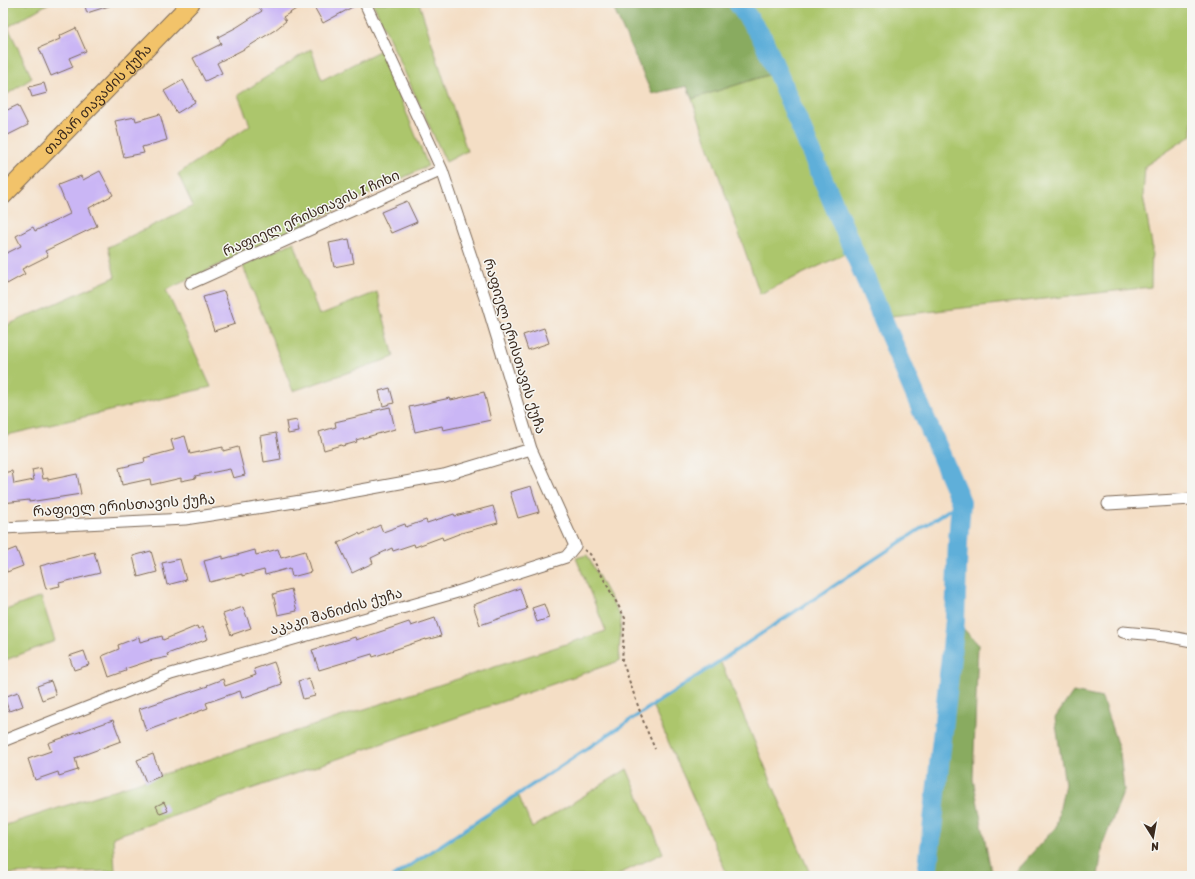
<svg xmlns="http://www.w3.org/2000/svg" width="1195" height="879" viewBox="0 0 1195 879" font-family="Sriracha,'Noto Sans Georgian',sans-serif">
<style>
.green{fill:#acc66c;stroke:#747845}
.forest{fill:#89ab60;stroke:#626a3f}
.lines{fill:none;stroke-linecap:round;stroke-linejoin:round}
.stream{stroke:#5fafd9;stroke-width:3.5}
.river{stroke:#5fafd9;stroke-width:20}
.building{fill:#cab6f5}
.minor-casing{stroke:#7c6958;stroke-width:13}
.highway-casing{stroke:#7c6958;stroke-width:19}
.path{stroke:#7c6958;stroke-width:2;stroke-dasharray:3 3;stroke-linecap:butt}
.minor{stroke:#fff;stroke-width:11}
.highway{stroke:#f2c36a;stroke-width:17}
.labels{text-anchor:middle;stroke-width:3;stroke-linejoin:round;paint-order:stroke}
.street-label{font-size:14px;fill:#3b2a1e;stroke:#f6f6f2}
</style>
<rect width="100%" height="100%" fill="#f6f6f2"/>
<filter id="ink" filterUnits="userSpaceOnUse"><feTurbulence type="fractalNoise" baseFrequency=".025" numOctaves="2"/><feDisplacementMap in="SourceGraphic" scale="8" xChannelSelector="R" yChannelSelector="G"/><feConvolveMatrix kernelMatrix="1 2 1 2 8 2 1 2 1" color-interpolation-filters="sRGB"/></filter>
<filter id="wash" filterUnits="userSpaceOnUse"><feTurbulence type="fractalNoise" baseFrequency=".012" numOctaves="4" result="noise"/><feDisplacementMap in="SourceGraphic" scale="16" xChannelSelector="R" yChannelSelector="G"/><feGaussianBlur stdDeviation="0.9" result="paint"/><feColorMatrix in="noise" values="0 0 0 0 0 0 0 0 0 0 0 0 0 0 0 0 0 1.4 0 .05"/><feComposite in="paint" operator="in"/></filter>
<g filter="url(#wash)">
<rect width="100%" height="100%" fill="#f4dec5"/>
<!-- green -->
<path class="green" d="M3 3H49L8 27 32 78 3 97Z
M373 3H419L467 151 446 162Z
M738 3H1192V135L1145 166 1143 196 1152 245 1151 287 882 317 853 250 760 294 692 99 777 72 763 39Z
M311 49 322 80 381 50 428 166 166 290 211 387 3 436V327L115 277 108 247 193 206 178 174 250 125 238 95Z
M294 242 319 315 377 292 394 357 293 391 243 266Z
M587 555 621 618 619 661 113 837 115 871 5 874 3 826 606 631 576 558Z
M41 597 55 641 3 661V611Z
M720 661 729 681 811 876H728L652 705Z
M627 769 663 853 615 876H394L518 794 532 828Z"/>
<!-- forest -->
<path class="forest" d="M611 3H738L763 39 777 72 692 99 687 86 652 94Z
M955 620 978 644 973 779 992 876H927Z
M1073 692 1102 698 1120 753 1124 790 1103 844 1098 876H1011L1056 827 1065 784 1055 718Z"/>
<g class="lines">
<!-- stream -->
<path class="stream" d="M394 876 961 502"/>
<!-- river -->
<path class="river" d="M738 3 763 39 961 502 958 541 955 620 927 876"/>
</g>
<g id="blocks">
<!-- building -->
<path class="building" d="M84 3H112V5L87 13Z
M262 3H306L283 17 286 21 275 30 246 48 217 63 222 73 205 81 193 58 221 44 218 37 237 27 262 11 258 6Z
M312 3H358V4L323 23Z
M76 28 86 51 69 58 73 67 51 76 39 48 60 39 59 36Z
M183 80 195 102 177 113 164 91Z
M44 83 47 93 32 97 29 87Z
M18 105 28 125 8 135 3 124V112Z
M160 114 167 140 142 147 144 153 124 157 115 121 135 117 136 121Z
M100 171 113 195 89 208 97 226 45 251 48 256 22 269 25 274 7 284 3 275V255L21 246 16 236 33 227 35 231 70 214 58 185 81 176 83 180Z
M407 201 417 222 391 233 381 212Z
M349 239 354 263 334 267 329 243Z
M224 291 235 324 214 331 203 297Z
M544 328 549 343 528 350 523 335Z
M390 388 394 403 383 406 379 391Z
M484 392 491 420 443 430 442 426 415 432 409 407 450 398 451 400Z
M390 407 395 429 356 440 357 442 342 446 341 445 324 450 319 432 336 427 335 422 373 413 372 411Z
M297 420 299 432 288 434 286 422Z
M276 433 281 459 264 462 260 436Z
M185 436 190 454 223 447V451L238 447 245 475 233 478 230 469 195 476 196 478 181 481V478L151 485 150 479 122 485 119 468 145 462 144 458 174 450 171 440Z
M41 468 43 479 48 478V480L77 474 81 494 29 502V500L3 503V473L12 471 14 484 34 480 32 470Z
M531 486 539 512 518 518 510 492Z
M493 506 498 523 461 533 443 540 442 537 415 547 414 544 393 551 392 548 371 558 373 563 352 573 338 543 359 533 360 535 380 525 383 532 405 524 406 527 426 520 427 523 454 514 455 516Z
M16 548 23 566 7 572 3 559V553Z
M278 549 281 558 305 551 311 572 292 577 290 568 265 575 264 570 242 576V574L210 582 204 561 223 556V559L255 550 256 555Z
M151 551 157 572 138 577 133 556Z
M94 552 100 573 59 583 60 586 46 589 40 566Z
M180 559 186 580 167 585 162 563Z
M520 588 527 609 480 625 473 605Z
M291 589 297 611 278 615 273 594Z
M544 604 549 618 537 622 532 608Z
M243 607 251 628 231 635 223 614Z
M435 618 441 636 426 640V639L373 657 372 654 319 670 312 650 355 637 356 640 409 622 411 626Z
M197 626 198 629 203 627 208 639 167 654 168 657 149 661 125 669 126 671 109 677 102 656 119 649 118 645 139 637 140 642 162 636 163 640Z
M84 651 89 665 74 670 69 656Z
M274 662 282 684 242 698 240 691 206 703 208 708 146 731 139 709 208 686 207 685 223 679 225 686 256 675 254 669Z
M309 678 315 696 303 699 298 681Z
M51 681 56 695 42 700 37 686Z
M18 692 23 706 9 711 4 697Z
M113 720 121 741 75 758 78 770 59 776 58 772 35 780 28 759 51 751 48 743Z
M153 754 161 776 146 782 137 760Z
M164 802 168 811 160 814 156 806Z"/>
</g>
</g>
<g filter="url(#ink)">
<use href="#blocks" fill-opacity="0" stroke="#7c6958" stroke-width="1"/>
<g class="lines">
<!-- minor casing -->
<g class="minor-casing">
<path id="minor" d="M191 283 442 170
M1108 504 1192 499
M3 528 185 519 301 501 444 475 531 449
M1123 632 1166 636 1192 641
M3 741 171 674 454 593 566 557 575 546 531 449 487 304 442 170 365 3"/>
</g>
<!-- highway casing -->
<g class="highway-casing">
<g id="highway">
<path id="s1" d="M3 196 191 3"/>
</g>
</g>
<!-- path -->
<path class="path" d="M584 550 590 554 625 618 622 660 645 726 655 749"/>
<!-- minor -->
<use href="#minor" class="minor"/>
<!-- highway -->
<use href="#highway" class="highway"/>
</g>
</g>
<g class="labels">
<!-- street labels -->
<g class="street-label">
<text dy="5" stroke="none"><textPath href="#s1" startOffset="135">თამარ თავაძის ქუჩა</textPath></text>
<text transform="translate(311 213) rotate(-24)" y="5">რაფიელ ერისთავის I ჩიხი</text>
<text transform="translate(515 346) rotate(73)" y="5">რაფიელ ერისთავის ქუჩა</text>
<text transform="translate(124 505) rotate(-4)" y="5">რაფიელ ერისთავის ქუჩა</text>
<text transform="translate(336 611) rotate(-16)" y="5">აკაკი შანიძის ქუჩა</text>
</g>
</g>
<!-- margin -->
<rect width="1195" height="879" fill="none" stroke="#f6f6f2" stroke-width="16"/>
<!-- north arrow -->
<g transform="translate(1153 837) rotate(169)" stroke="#f6f6f2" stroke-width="3" paint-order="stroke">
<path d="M0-3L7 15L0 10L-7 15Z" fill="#3b2a1e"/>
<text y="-6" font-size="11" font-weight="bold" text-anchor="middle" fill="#3b2a1e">N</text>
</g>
</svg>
